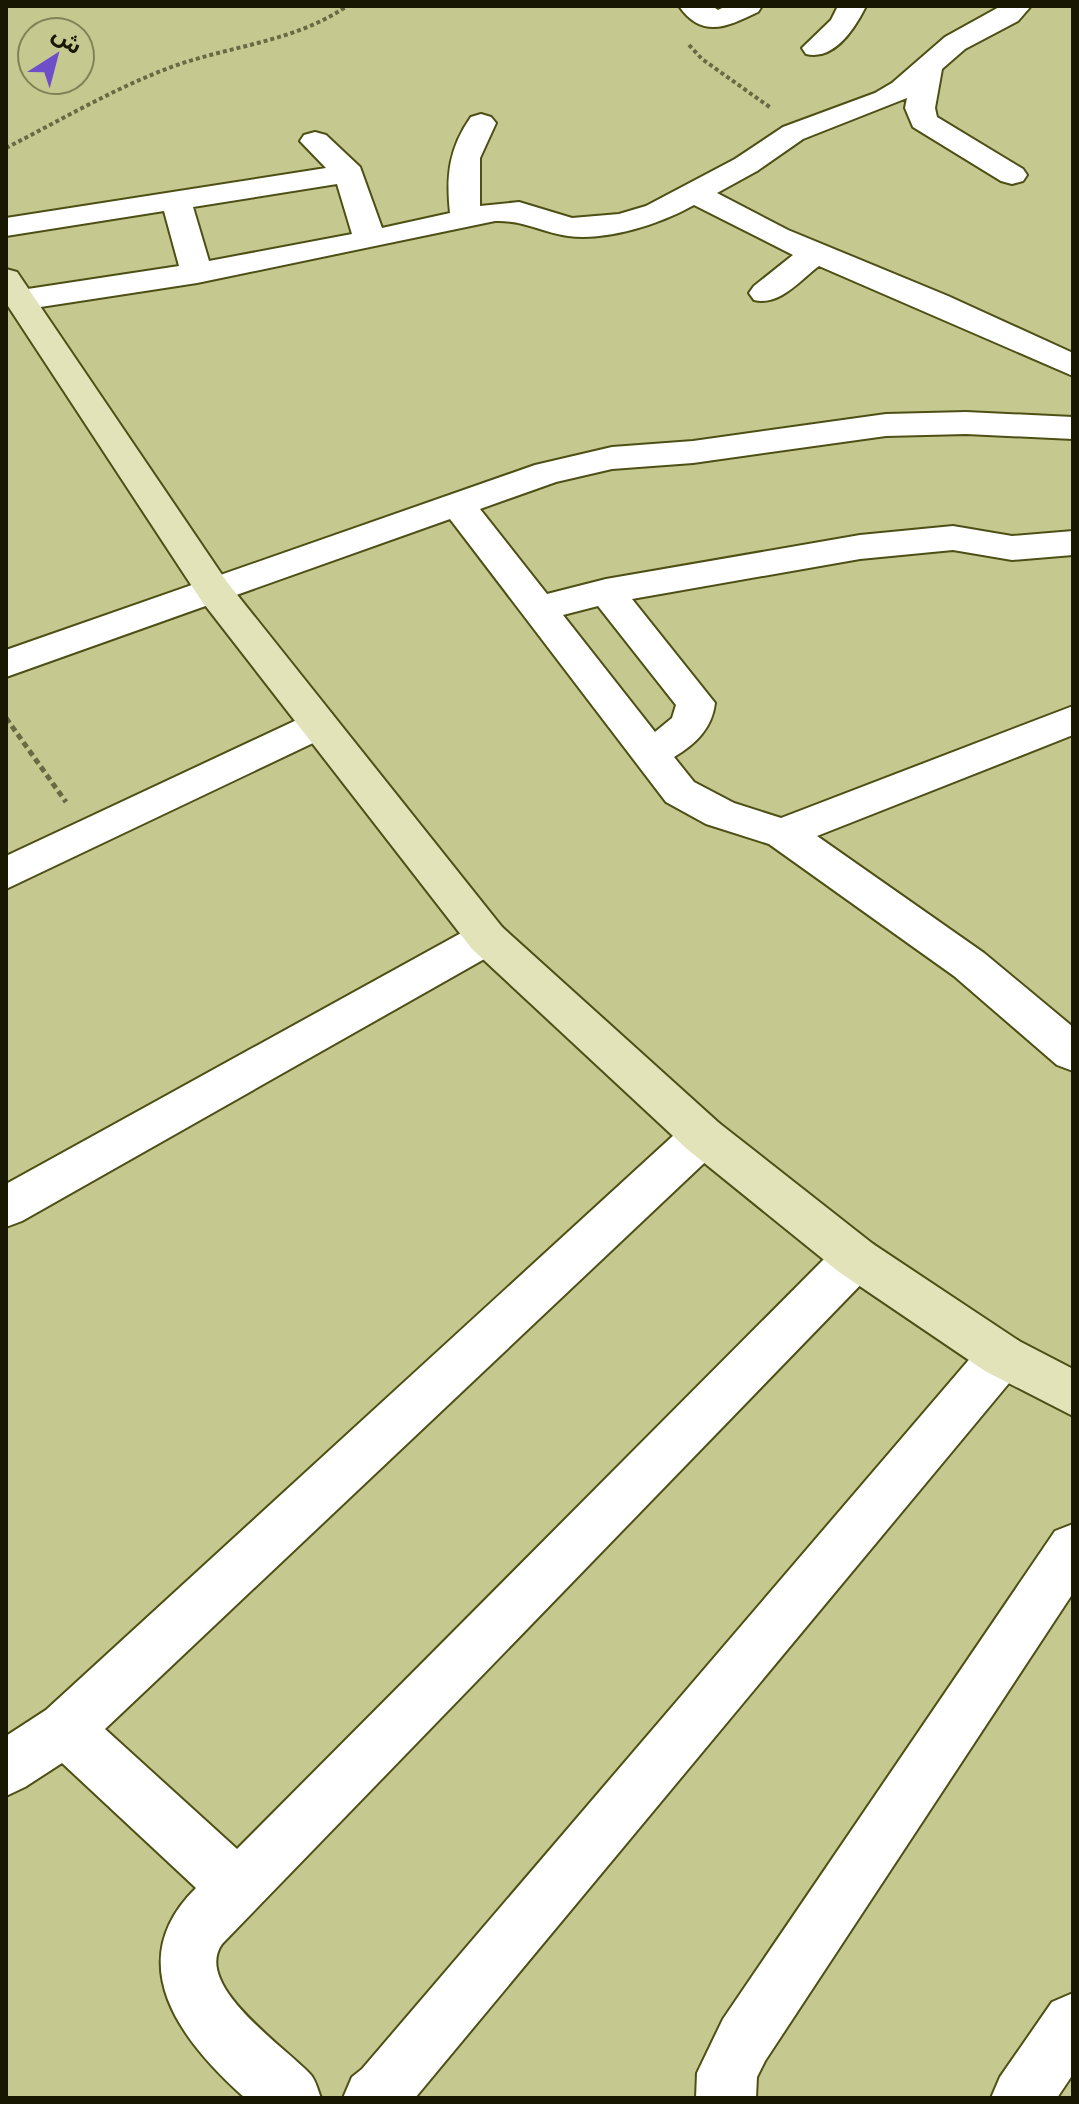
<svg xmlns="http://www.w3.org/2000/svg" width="1079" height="2104" viewBox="0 0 1079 2104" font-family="Signika,'Noto Sans Arabic',sans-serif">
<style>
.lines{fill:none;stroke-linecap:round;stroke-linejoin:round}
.street-casing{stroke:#4d4f15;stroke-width:4}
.secondary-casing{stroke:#4d4f15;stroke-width:4}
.path-far1{stroke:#696a44;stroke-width:4;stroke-dasharray:4 3;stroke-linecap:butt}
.path{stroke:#696a44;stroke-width:5;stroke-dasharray:6 4;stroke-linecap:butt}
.street{fill:#fff;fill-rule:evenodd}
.secondary{fill:#e2e3b9;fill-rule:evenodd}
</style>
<rect width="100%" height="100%" fill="#c6c98f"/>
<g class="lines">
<!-- street casing -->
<g class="street-casing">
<path id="street" d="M679 6H712L718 10 726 6H762L758 12C728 26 703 40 679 6Z
M838 6H866C855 28 834 61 806 54L802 48 831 20Z
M1001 6H1031L1018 21 965 49 942 69 935 108 937 117 1023 169 1027 175 1023 181 1012 184 1001 181 913 127 905 108 907 98 803 139 757 171 717 193 788 230 948 296 1073 353V376L819 266C799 281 780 306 754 300L749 293 754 286 793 255 694 205C660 224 608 241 568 236 541 232 524 220 495 221L197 283 21 310 10 307 6 302 10 293 21 290 179 266 164 211 6 236V218L326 168 300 141 304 135 315 132 326 135 360 167 382 228 450 213C446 176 449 148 471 117L481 114 491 117 496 123 480 158V206L519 202 572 218 619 214 646 206 735 159 783 127 875 93 892 83 945 37ZM337 184 352 234 209 261 193 207Z
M966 412 1073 417V439L966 434 886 436 693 463 612 469 556 482 480 509 547 594 606 579 860 535 953 526 1012 536 1073 531V555L1012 560 953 550 860 559 632 599 715 703C712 728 696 744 674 757L694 782 734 803 781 818 1073 706V735L817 836 984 953 1073 1027V1071L1057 1065 954 976 769 844 706 824 666 802 450 519 6 677V650L535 465 612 447 693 441 886 414ZM598 606 676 705 672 718 655 732 563 615Z
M318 710 332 714 337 724 332 734 6 889V856Z
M487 922 502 927 508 938 502 949 22 1221 6 1227V1184L472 927Z
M703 1117 719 1123 726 1136 719 1149 105 1729 237 1849 839 1244 856 1238 873 1244 880 1258 873 1272 222 1944C192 1986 288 2049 311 2075 316 2081 318 2091 321 2098H245C181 2041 120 1963 196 1888L62 1763 25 1787 6 1796V1736L46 1710 687 1123Z
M1002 1334 1019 1341 1026 1356 1019 1371 415 2098H343L352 2077 362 2069 985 1341Z
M1073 1524V1593L765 2061 757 2077 756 2098H696L697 2073 723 2019 1055 1531Z
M1073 1993V2074L1057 2098H991L1000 2077 1052 2002Z"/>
</g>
<!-- secondary casing -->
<g class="secondary-casing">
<path id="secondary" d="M6 269 17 272 227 582 502 927 719 1123 873 1244 1019 1341 1073 1369V1416L985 1371 839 1272 687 1149 472 949 201 600 6 303Z"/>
</g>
<!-- path-far1 -->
<path class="path-far1" d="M689 45 702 59 771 108
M6 148C57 122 108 92 161 71 222 46 292 44 347 6"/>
<!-- path -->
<path class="path" d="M6 718 66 802"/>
<!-- street -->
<use href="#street" class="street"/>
<!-- secondary -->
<use href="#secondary" class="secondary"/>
</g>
<!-- border -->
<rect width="1079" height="2104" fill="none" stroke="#171702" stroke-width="16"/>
<!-- north arrow -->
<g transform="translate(56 56) rotate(36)"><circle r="38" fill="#c6c98f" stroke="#808257" stroke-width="2"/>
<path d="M0-6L14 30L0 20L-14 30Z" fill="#6f4fc9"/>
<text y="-12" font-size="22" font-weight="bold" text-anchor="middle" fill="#171702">ش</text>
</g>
</svg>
